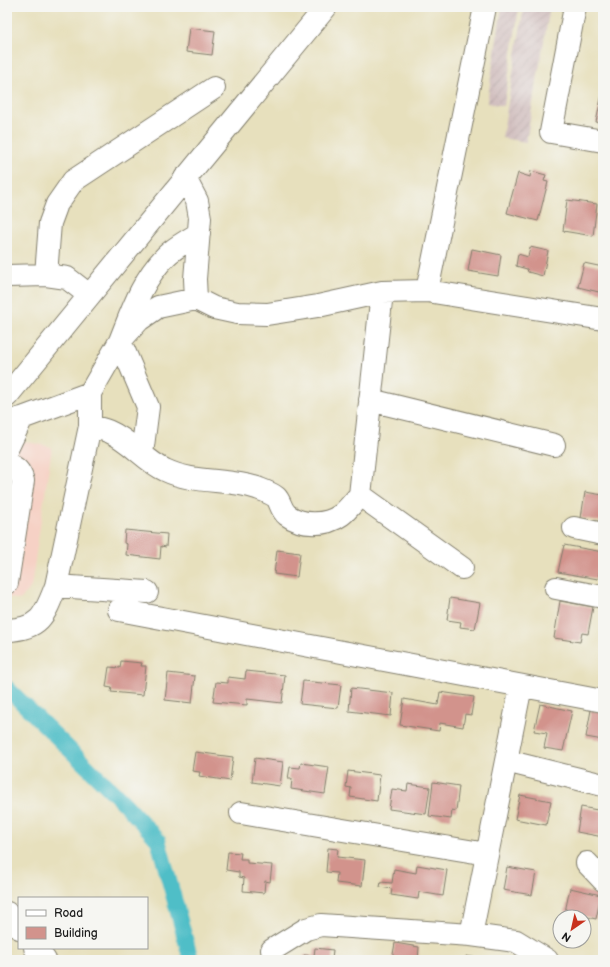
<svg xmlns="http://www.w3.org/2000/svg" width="610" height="967" viewBox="0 0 610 967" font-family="'Balsamiq Sans',sans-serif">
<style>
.built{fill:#f6d1c5}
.industrial{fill:url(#industrial-furrows)}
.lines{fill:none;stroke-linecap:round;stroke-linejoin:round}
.canal{stroke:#50bec7;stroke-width:16}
.building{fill:#d2938c}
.minor-casing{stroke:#827e6c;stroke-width:24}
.minor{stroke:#fff;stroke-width:22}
</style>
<defs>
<pattern id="industrial-furrows" width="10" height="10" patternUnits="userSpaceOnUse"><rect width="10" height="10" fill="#d1bfbf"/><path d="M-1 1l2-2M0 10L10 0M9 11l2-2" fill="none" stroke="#b3a4a4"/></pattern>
</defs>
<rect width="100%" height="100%" fill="#f6f6f2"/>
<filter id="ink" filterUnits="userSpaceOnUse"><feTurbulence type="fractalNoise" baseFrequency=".025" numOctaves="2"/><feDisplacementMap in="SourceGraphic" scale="8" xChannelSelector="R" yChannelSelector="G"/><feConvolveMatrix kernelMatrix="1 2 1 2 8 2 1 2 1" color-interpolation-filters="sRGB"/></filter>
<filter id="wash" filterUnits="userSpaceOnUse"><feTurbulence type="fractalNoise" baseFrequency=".012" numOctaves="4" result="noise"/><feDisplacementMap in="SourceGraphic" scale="16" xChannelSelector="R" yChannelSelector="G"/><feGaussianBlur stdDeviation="0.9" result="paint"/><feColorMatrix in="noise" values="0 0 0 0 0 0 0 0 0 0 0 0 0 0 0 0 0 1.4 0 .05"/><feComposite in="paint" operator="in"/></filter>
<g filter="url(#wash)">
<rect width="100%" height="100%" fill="#e7e0bd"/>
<!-- built -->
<path class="built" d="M7 438 52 447 31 587 20 600 7 597Z"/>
<!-- industrial -->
<path class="industrial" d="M502 7H519L504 106 487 103Z
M524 7H550L526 142 502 138Z"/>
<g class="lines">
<!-- canal -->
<path class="canal" d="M7 688 123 802 158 840 191 960"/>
</g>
<g id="blocks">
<!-- building -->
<path class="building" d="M189 28 215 31 212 55 186 52Z
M602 94H603V123L596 122Z
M531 171 546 175 544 181 548 182 538 221 507 213 518 173 530 177Z
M567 200 597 204 593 236 563 231Z
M530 247 548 251 543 276 528 272 527 269 516 266 518 254 528 257Z
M472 249 501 255 498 276 468 271Z
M584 263 603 267V293L578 287Z
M7 492 11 493 8 511H7Z
M585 492 603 495V522L581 518Z
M125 530 167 534 166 547 161 546 160 559 126 555 127 544 124 543Z
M564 545 603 552 598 579 558 572Z
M277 550 300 553 297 577 274 574Z
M450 598 480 603 475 629 460 627 461 622 447 620Z
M560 601 593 607 588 634 582 633 580 642 554 638Z
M121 661 142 663 141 666H146L143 695 111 692 112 688 106 687 109 667 120 668Z
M246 671 285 675 282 703 247 699V705L213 702 216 682 228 683V677L245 679Z
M168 673 195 676 192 703 165 700Z
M303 681 341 685 338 708 300 704Z
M351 688 393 693 391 716 349 711Z
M440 692 474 697 471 715 465 714 463 727 440 723 439 731 400 725 404 699 438 705Z
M540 704 572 711 563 751 544 748 547 733 534 731Z
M591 710 603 712V740L586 737Z
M195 752 233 757 230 781 199 776 200 772 192 771Z
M255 758 283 762 280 786 252 782Z
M301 763 329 767 325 794 291 789 292 779H288L290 767 300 768Z
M348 771 380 775 377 801 350 797 351 788 346 787Z
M433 782 459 786 456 811 452 810 451 819 429 816Z
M408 784 430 787 426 814 389 809 392 789 407 791Z
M520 795 551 801 546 825 515 819Z
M581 807 603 811V837L577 832Z
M328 848 338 849 337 857 365 860 362 886 336 883 337 873 326 872Z
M228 852 241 853 240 859H247V863L272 865 270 882 265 881 264 893 243 891 244 878 239 877V872L226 870Z
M417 865 447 870 443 896 419 892 418 899 391 895 392 889 380 887 381 882 392 883 394 869 416 873Z
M507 867 536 872 532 895 503 890Z
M570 888 601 895 596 919 565 912Z
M395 943 419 947 418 960H392Z
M315 948 333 950 332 960H303L304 955 314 956Z
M466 956 484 959V960H465Z
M256 958H289V960H256Z"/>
</g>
</g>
<g filter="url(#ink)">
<use href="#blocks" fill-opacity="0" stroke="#827e6c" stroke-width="1"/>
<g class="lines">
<!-- minor casing -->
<g class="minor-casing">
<path id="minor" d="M485 7 427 291 603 319
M575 7 551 132 603 141
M185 178 197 201 200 218 195 279 196 299 214 308 237 313 267 314 318 306 382 292 360 495 462 568
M46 275 50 223 57 204 73 181 214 88
M7 276 46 275 67 278 89 295
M382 292 427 291
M7 396 326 7
M370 400 554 445
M7 422 22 418 90 393
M90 426C96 428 104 429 110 432 131 441 145 461 165 470 194 484 227 478 257 488 262 490 271 493 276 497 281 502 280 509 287 515 302 526 326 526 341 515 348 510 354 501 360 495
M7 449 22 418
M142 454 148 407 120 341C132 311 142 280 166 256 175 247 189 240 199 233
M7 464C16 467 20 471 23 481L7 583
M574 528 603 534
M56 586 147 592
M556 588 603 597
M119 610 603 701
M7 630C41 629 45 614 56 586L90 426V393L120 341 139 320 158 307 196 299
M521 686 471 935 516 941 547 960
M506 761 603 785
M241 813 487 854
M587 863 603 880
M7 913 19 928
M35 948 45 960
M272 950 306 929 321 925 471 935"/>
</g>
<!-- minor -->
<use href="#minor" class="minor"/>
</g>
</g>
<!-- margin -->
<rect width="610" height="967" fill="none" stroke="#f6f6f2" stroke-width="24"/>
<!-- legend -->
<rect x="18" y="897" width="130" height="52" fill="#f6f6f2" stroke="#9f9f9c"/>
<rect x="26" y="910" width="20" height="6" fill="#ffffff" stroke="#9f9f9c"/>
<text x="54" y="917" font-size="12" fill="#1c1c1c">Road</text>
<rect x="26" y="927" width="20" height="12" fill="#d2938c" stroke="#9f9f9c"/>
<text x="54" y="937" font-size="12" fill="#1c1c1c">Building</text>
<!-- north arrow -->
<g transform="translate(572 929) rotate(214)"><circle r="19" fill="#f6f6f2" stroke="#9f9f9c"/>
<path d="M0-3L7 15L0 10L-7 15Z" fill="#c8321e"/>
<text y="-6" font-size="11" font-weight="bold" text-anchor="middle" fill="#1c1c1c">N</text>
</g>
</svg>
